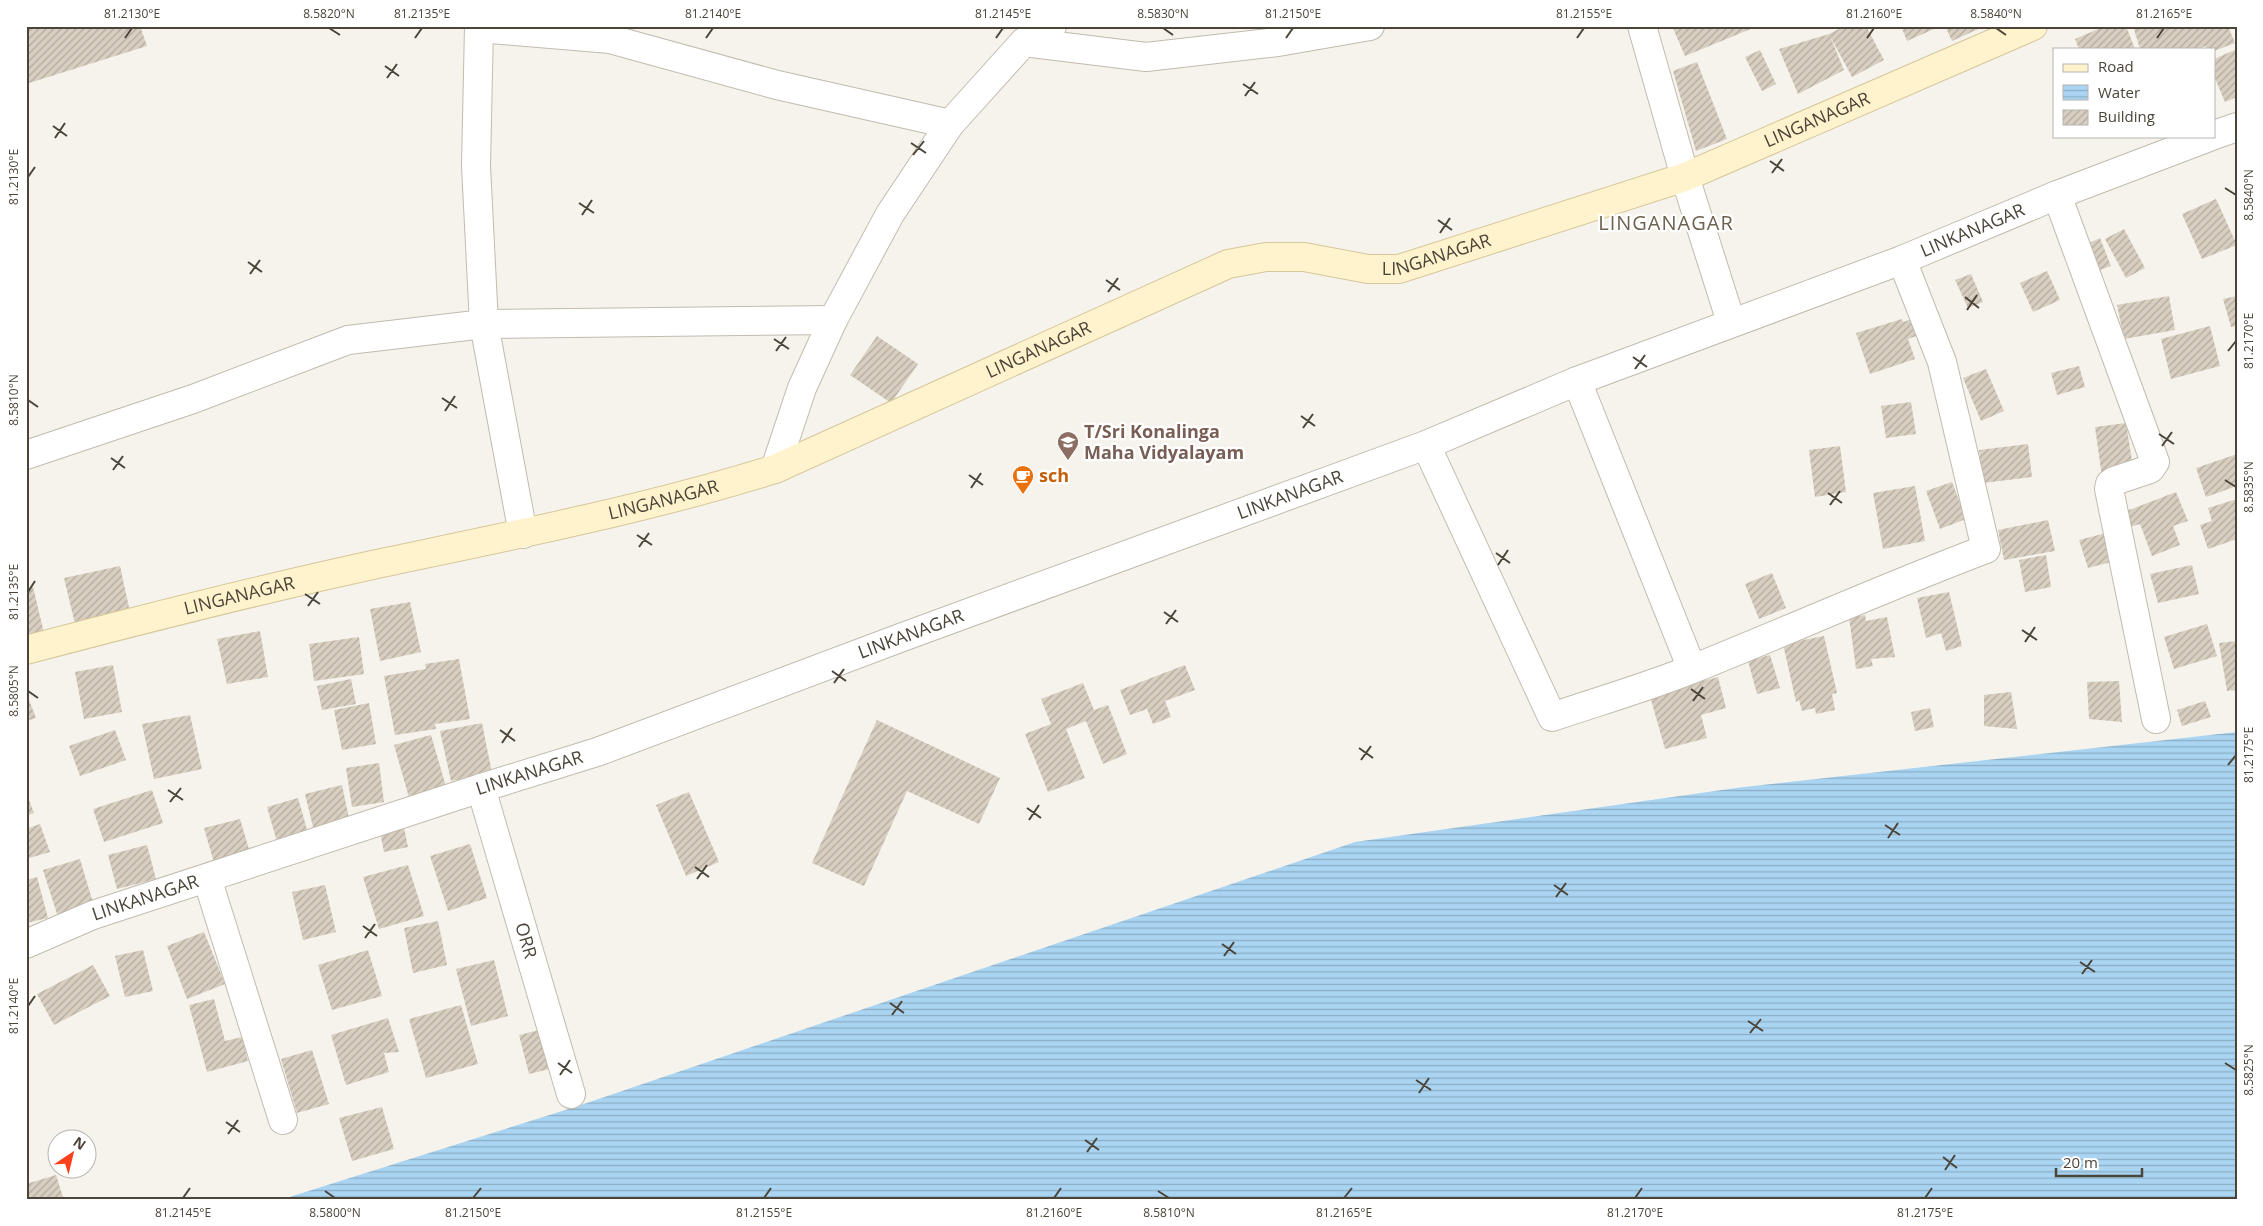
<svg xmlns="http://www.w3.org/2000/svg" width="2263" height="1226" viewBox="0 0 2263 1226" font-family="'Open Sans',sans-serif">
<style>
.water{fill:url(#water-rules)}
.building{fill:url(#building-hatch)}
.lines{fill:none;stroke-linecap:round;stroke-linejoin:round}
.street-casing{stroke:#c2bbae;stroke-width:30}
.secondary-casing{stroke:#d6c79b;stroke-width:30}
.street{stroke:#fff;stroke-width:28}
.secondary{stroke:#fff3cd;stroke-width:28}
.ticks{fill:none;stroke:#4b4439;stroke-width:2}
.labels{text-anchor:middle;stroke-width:4.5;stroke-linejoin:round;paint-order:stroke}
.street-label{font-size:18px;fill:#4b4439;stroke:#fff}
.education-label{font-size:18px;font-weight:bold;fill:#785e54;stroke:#fff;text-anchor:start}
.food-label{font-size:18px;font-weight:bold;fill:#c56008;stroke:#fff;text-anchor:start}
.quarter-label{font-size:20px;letter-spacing:1px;fill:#6e6250;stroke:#fff}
.neatline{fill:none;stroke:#4b4439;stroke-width:2}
.ticks-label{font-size:12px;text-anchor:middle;fill:#4b4439}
</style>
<defs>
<pattern id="water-rules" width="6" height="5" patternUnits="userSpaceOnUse" patternTransform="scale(1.25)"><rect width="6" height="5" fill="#a9d4f2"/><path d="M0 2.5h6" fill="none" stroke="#8caec5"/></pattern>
<pattern id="building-hatch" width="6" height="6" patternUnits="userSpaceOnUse" patternTransform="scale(1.25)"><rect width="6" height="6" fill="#d8cfc1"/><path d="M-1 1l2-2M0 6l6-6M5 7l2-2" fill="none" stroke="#b1aa9e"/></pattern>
</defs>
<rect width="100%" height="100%" fill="#f6f3ec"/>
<!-- water -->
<path class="water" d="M2237 732V1200H280L578 1106 1355 842 1736 788Z"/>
<!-- building -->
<path class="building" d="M26 26H140L147 46 26 84Z
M1672 26H1758L1685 56Z
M1845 26H1866L1884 60 1852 77 1830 36 1844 70 1798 94 1779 49 1829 34Z
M1901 26H1941L1907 41Z
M1945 26H1985L1952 41Z
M2105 26H2126L2135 49H2079L2075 39Z
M2133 26H2228L2235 43 2214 51V49H2207L2205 46 2198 49H2140Z
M2237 49V97L2225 102 2214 76V59Z
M1760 50 1776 84 1762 91 1745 57Z
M1697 62 1727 139 1696 151 1673 71Z
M2216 199 2237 245 2202 259 2182 214Z
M2124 229 2145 268 2126 278 2105 239Z
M2100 238 2111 266 2097 271 2087 244Z
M2047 271 2060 300 2033 312 2020 283Z
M1971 274 1983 302 1968 308 1955 280Z
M2169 296 2175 330 2124 339 2117 305Z
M2237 296V326L2231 327 2223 299Z
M1916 318 1922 334 1908 339 1915 359 1870 374 1856 333 1902 319 1903 322Z
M2210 326 2220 366 2171 379 2161 339Z
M877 336 918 364 891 403 850 375Z
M2079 366 2085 387 2057 395 2051 373Z
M1986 369 2004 411 1981 421 1963 378Z
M1911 402 1916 434 1886 438 1881 406Z
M2126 423 2134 473 2102 477 2095 427Z
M2028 444 2032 477 1983 483 1979 450Z
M1840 446 1846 492 1815 497 1809 450Z
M2237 454V486L2206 497 2196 468Z
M1952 482 1966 519 1940 529 1926 491Z
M1915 486 1925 541 1883 549 1873 493Z
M2176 492 2188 521 2173 526 2180 545 2152 556 2140 524 2130 527 2124 512Z
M2237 499V539L2208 549 2200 525 2212 521 2208 508Z
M2048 520 2055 551 2004 560 1998 530Z
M2106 533 2115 561 2088 568 2079 540Z
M2046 555 2051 587 2025 592 2019 560Z
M2192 565 2199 594 2158 603 2150 574Z
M120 566 130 612 75 624 64 578Z
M1772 573 1786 608 1759 619 1745 584Z
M33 587 44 633 26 637V588Z
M1949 592 1962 646 1946 651 1941 633 1926 638 1917 598Z
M410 602 421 652 380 661 370 609Z
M1865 615 1866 621 1887 617 1895 657 1871 659 1873 666 1856 669 1849 617Z
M2207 624 2217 656 2174 669 2164 637Z
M260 631 268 677 227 684 217 639Z
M1824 636 1837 693 1832 694 1835 710 1816 714 1815 708 1802 711 1799 700 1796 702 1783 644Z
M359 637 364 674 314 681 309 644Z
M2237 641V690L2227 691 2219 643Z
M1770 655 1780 688 1757 694 1748 661Z
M459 659 470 719 435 724 436 729 395 735 384 676 426 669 425 664Z
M113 665 122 712 84 719 75 672Z
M1185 665 1195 690 1165 701 1171 717 1153 724 1147 709 1130 715 1120 690Z
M1718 677 1726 708 1701 715 1707 738 1665 749 1647 686 1691 684Z
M351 679 356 704 322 710 317 686Z
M2119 681 2122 722 2089 719 2087 682Z
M1083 683 1094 710 1108 705 1127 754 1103 764 1086 721 1066 729 1085 778 1048 792 1025 734 1051 724 1041 699Z
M26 692 36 718 26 721Z
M2011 692 2017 729 1984 726V695Z
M2205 701 2211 717 2182 726 2177 710Z
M369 703 376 744 342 750 334 710Z
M1930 708 1934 727 1915 731 1911 712Z
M190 715 202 769 154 779 142 724Z
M877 720 1000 778 979 824 907 791 864 886 812 863Z
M482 723 492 773 451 781 440 731Z
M115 730 126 760 80 776 69 746Z
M431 735 447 790 410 801 394 745Z
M379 763 384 802 352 807 346 768Z
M342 785 350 823 314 831 305 794Z
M152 790 163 823 104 842 93 809Z
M26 792 34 813 26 816Z
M689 792 719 862 686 876 656 805Z
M298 798 308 833 277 842 267 807Z
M240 819 251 856 215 866 204 828Z
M40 824 50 852 26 859V829Z
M404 828 408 847 384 852 380 832Z
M470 844 487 898 448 911 430 856Z
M147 845 156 879 117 889 108 855Z
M80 859 94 906 58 917 43 870Z
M408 865 424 916 379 929 363 877Z
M37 877 48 918 26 923V880Z
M325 885 336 932 303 940 292 892Z
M438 921 447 965 413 973 404 928Z
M204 932 225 984 187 999 167 946Z
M143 950 153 991 125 997 115 956Z
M368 950 382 996 332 1010 318 965Z
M494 960 508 1016 471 1026 456 969Z
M93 965 110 996 54 1025 37 994Z
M214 999 225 1041 242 1037 248 1061 207 1072 189 1005Z
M461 1005 478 1064 426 1078 409 1019Z
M388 1018 399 1052 384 1053 389 1072 346 1085 331 1035Z
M544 1029 553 1068 529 1074 519 1035Z
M312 1050 329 1104 297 1113 281 1059Z
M382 1107 394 1149 352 1161 339 1118Z
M56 1175 64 1200H26V1184Z"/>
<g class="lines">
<!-- street casing -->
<g class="street-casing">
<g id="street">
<path d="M479 26 476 166 484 324 523 534"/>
<path d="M1642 26 1685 177 1731 322"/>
<path d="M479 28 610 39 777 85 950 124"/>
<path d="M1024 42 1146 57 1278 42 1370 26"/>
<path d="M2214 135 2237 127"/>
<path d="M2057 195 2155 462 2150 469 2114 481 2110 484 2109 489 2156 719"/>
<path d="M1577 381 1692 669"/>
<path d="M1426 445 1552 717C1599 701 1648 687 1695 668 1792 629 1888 586 1986 549L1942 362 1902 260"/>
<path d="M26 455 193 399 348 340 484 324 833 320"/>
<path d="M775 469 802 388 833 320 890 214 950 124 1024 42 1052 26"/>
<path id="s1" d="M481 788 571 1094"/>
<path d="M207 878 283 1120"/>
<path id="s2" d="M26 944 93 915 481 788 597 752 900 638 1426 445 1577 381 1902 260 2057 195 2212 136"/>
</g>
</g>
<!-- secondary casing -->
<g class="secondary-casing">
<g id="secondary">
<path id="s3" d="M26 650C147 618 269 587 391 561 520 534 650 508 775 469L1228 264 1266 257H1304L1368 269H1399L1685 177 2033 26"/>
</g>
</g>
<!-- street -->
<use href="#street" class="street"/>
<!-- secondary -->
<use href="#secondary" class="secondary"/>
</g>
<!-- ticks -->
<path class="ticks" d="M329 28 340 35M1163 28 1173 35M1996 28 2006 35M125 38 132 28M415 38 422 28M706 38 713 28M996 38 1003 28M1286 38 1293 28M1577 38 1584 28M1867 38 1874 28M2157 38 2164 28M385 66 399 76M387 78 397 64M1243 84 1258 94M1245 96 1255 82M53 126 67 136M55 138 65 123M911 143 926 153M913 155 924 141M1770 161 1784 171M1772 173 1782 159M28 177 35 167M2225 188 2236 195M579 203 594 213M582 215 592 200M1438 220 1452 230M1440 233 1450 218M248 262 262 272M250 274 260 260M1106 280 1120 290M1108 292 1118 278M1965 297 1979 308M1967 310 1977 295M774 339 789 349M776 351 786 337M2228 351 2236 341M1633 357 1647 367M1635 369 1645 355M442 398 457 408M28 400 38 407M445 411 455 396M1301 416 1315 426M1303 428 1313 414M2159 434 2174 444M2162 446 2172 432M111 458 125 468M113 470 123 456M969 475 983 485M2225 480 2236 487M971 488 981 473M1828 493 1842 503M1830 505 1840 491M637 535 652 545M639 547 649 533M1496 553 1510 563M1498 565 1508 550M28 592 35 581M305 594 320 604M308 606 318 592M1164 612 1178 622M1166 624 1176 610M2022 630 2037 640M2025 642 2035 627M832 671 846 681M834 683 844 669M1691 689 1705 699M28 691 38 698M1693 701 1703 687M500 730 515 741M502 743 512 728M1359 748 1373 758M1361 760 1371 746M2228 765 2236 755M168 790 183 800M170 802 181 788M1027 808 1041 818M1029 820 1039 805M1885 825 1900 835M1888 838 1898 823M695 867 709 877M697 879 707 865M1554 885 1568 895M1556 897 1566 883M363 926 377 936M365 938 375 924M1222 944 1236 954M1224 956 1234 942M2080 962 2095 972M2082 974 2092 960M890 1003 904 1013M28 1006 35 996M892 1015 902 1001M1748 1021 1763 1031M1750 1033 1761 1019M558 1063 572 1073M2225 1063 2236 1070M560 1075 570 1060M1416 1080 1431 1090M1419 1093 1429 1078M226 1122 240 1132M228 1134 238 1120M1085 1140 1099 1150M1087 1152 1097 1138M1943 1157 1957 1168M1945 1170 1955 1155M325 1191 335 1198M1158 1191 1169 1198M183 1198 190 1188M473 1198 481 1188M764 1198 771 1188M1054 1198 1061 1188M1344 1198 1352 1188M1635 1198 1642 1188M1925 1198 1932 1188"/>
<!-- icons -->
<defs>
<g id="school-pin" transform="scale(1.125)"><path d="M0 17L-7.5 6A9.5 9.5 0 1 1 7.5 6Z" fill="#8d6e63" stroke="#fff"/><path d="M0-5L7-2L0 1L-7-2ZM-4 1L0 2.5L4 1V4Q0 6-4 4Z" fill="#fff"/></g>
<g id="cafe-pin" transform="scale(1.125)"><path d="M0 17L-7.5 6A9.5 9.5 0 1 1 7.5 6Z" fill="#e8710a" stroke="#fff"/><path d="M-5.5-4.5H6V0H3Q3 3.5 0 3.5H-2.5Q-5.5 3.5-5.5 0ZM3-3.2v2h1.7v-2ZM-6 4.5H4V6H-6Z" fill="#fff"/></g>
</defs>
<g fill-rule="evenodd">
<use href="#school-pin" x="1068" y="442"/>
<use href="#cafe-pin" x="1023" y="476"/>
</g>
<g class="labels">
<!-- street labels -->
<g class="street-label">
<text dy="6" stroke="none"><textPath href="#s3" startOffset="1885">LINGANAGAR</textPath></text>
<text dy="6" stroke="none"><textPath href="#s2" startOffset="2074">LINKANAGAR</textPath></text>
<text dy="6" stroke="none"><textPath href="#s3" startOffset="1480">LINGANAGAR</textPath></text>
<text dy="6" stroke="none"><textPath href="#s3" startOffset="1060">LINGANAGAR</textPath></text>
<text dy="6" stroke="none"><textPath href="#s2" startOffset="1342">LINKANAGAR</textPath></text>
<text dy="6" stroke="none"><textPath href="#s3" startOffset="655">LINGANAGAR</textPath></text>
<text dy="6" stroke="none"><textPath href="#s3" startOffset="220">LINGANAGAR</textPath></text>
<text dy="6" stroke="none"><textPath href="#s2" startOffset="938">LINKANAGAR</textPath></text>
<text dy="6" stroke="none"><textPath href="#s2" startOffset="532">LINKANAGAR</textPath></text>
<text dy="6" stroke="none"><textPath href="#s2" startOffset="128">LINKANAGAR</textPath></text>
<text dy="6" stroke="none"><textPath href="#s1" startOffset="159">ORR</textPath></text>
</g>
<!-- education labels -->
<g class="education-label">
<text x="1084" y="438">T/Sri Konalinga<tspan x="1084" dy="21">Maha Vidyalayam</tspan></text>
</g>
<!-- food labels -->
<g class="food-label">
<text x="1039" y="482">sch</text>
</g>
<!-- quarter labels -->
<g class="quarter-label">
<text x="1666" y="230">LINGANAGAR</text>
</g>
</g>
<!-- border -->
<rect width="2263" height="1226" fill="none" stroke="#ffffff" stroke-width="55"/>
<!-- legend -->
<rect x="2053" y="48" width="162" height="90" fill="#ffffff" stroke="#b7b4b0"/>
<rect x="2063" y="64" width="25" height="8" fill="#fff3cd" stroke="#b7b4b0"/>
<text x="2098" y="72" font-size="15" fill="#4b4439">Road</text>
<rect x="2063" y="85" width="25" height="15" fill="url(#water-rules)" stroke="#b7b4b0"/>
<text x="2098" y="98" font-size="15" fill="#4b4439">Water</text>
<rect x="2063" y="110" width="25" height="15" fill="url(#building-hatch)" stroke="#b7b4b0"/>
<text x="2098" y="122" font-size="15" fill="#4b4439">Building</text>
<!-- north arrow -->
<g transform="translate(72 1154) rotate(35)"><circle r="24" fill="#ffffff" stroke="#b7b4b0"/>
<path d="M0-4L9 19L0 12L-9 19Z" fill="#fc3f1d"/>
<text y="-8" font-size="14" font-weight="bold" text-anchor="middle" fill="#4b4439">N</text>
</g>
<!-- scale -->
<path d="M2056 1168v8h86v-8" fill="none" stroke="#4b4439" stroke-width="2.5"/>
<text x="2063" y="1168" font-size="15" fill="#4b4439" stroke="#ffffff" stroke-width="4" paint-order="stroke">20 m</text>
<rect x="28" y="28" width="2208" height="1170" class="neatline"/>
<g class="ticks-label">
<text x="132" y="18">81.2130°E</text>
<text x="329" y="18">8.5820°N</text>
<text x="422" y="18">81.2135°E</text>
<text x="713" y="18">81.2140°E</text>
<text x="1003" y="18">81.2145°E</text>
<text x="1163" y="18">8.5830°N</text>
<text x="1293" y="18">81.2150°E</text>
<text x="1584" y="18">81.2155°E</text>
<text x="1874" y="18">81.2160°E</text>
<text x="1996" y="18">8.5840°N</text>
<text x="2164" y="18">81.2165°E</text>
<text transform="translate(14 177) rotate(-90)" y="4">81.2130°E</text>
<text transform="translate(2249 195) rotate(-90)" y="4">8.5840°N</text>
<text transform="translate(2249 341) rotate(-90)" y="4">81.2170°E</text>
<text transform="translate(14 400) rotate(-90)" y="4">8.5810°N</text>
<text transform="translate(2249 487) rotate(-90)" y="4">8.5835°N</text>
<text transform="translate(14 592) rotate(-90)" y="4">81.2135°E</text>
<text transform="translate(14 691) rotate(-90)" y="4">8.5805°N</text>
<text transform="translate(2249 755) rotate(-90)" y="4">81.2175°E</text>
<text transform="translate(14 1006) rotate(-90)" y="4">81.2140°E</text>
<text transform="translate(2249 1070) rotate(-90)" y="4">8.5825°N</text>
<text x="183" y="1217">81.2145°E</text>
<text x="335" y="1217">8.5800°N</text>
<text x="473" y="1217">81.2150°E</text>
<text x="764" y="1217">81.2155°E</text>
<text x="1054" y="1217">81.2160°E</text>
<text x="1169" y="1217">8.5810°N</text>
<text x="1344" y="1217">81.2165°E</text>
<text x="1635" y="1217">81.2170°E</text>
<text x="1925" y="1217">81.2175°E</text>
</g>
</svg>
